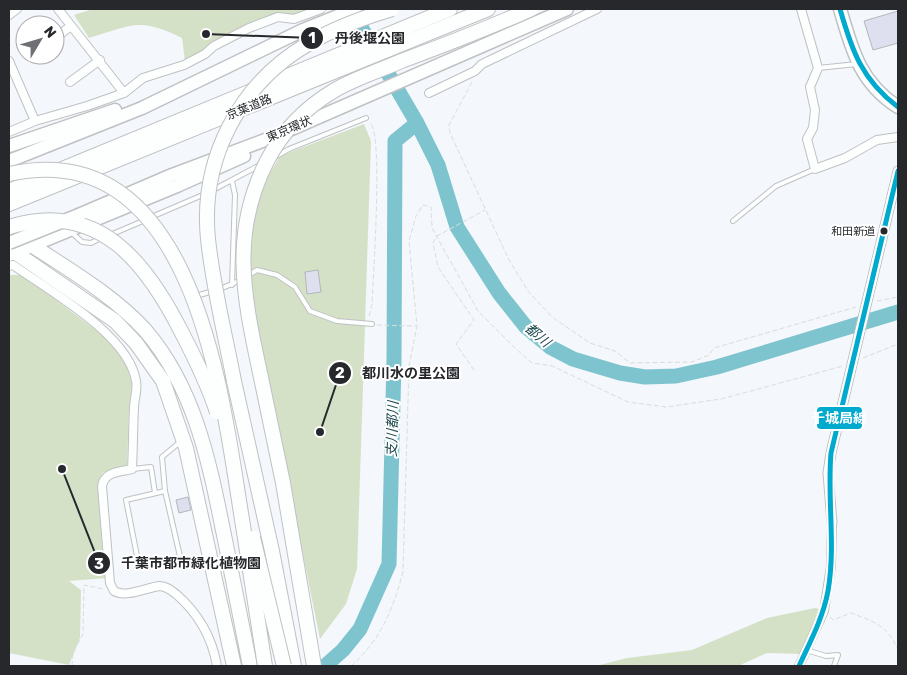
<svg xmlns="http://www.w3.org/2000/svg" width="907" height="675" viewBox="0 0 907 675" font-family="Rubik,'Noto Sans JP',sans-serif">
<style>
.green{fill:#d5e1c6}
.lines{fill:none;stroke-linecap:round;stroke-linejoin:round}
.river{stroke:#7ec4ce;stroke-width:15}
.building{fill:#dfe0ef;stroke:#b4b6b9}
.service-casing{stroke:#bfc1c4;stroke-width:6}
.minor-casing{stroke:#bfc1c4;stroke-width:10}
.tertiary-casing{stroke:#bfc1c4;stroke-width:11}
.trunk-casing{stroke:#bfc1c4;stroke-width:15}
.motorway-casing{stroke:#bfc1c4;stroke-width:16}
.path{stroke:#dadcdd;stroke-width:1;stroke-dasharray:5 2.5;stroke-linecap:butt}
.service{stroke:#fdfefe;stroke-width:4}
.minor{stroke:#fdfefe;stroke-width:8}
.tertiary{stroke:#fdfefe;stroke-width:9}
.trunk{stroke:#fdfefe;stroke-width:12}
.motorway{stroke:#fdfefe;stroke-width:14}
.trunk-bridge-casing{stroke:#bfc1c4;stroke-width:15;stroke-linecap:butt}
.motorway-bridge-casing{stroke:#bfc1c4;stroke-width:16;stroke-linecap:butt}
.trunk-bridge{stroke:#fdfefe;stroke-width:12}
.motorway-bridge{stroke:#fdfefe;stroke-width:14}
.bus-1-casing{stroke:#fff;stroke-width:9}
.bus-1{stroke:#00a9ce;stroke-width:5}
.bus-dot{fill:#26282c;stroke:#fff;stroke-width:2}
.labels{text-anchor:middle;stroke-width:4;stroke-linejoin:round;paint-order:stroke}
.bus-label{font-size:11px;fill:#26282c;stroke:#fff;text-anchor:end}
.street-label{font-size:12px;fill:#26282c;stroke:#fff}
.water-label{font-size:14px;font-style:italic;fill:#214d53;stroke:#fff}
.leader{fill:none;stroke:#26282c;stroke-width:2}
.callout-dot{fill:#26282c;stroke:#fff;stroke-width:2}
.mark-label{font-size:15px;text-anchor:middle;font-weight:bold;fill:#fff}
.callout-label{font-size:14px;text-anchor:middle;font-weight:bold;fill:#26282c;stroke:#fff;stroke-width:4;stroke-linejoin:round;paint-order:stroke}
.line-badge{stroke:#fff;stroke-width:2}
.badge-label{font-size:14px;text-anchor:middle;font-weight:bold;fill:#fff}
</style>
<rect width="100%" height="100%" fill="#f4f7fb"/>
<!-- green -->
<path class="green" d="M93 9H312L236 31 185 61 182 38C139 17 133 25 89 38L74 15Z
M364 124 371 141 357 569 346 604 320 639 251 296 249 257 253 217 266 180 280 156Z
M9 275H23L105 337 119 351 126 363 132 384 129 408 127 465 102 473 107 578 69 581 81 590 80 638 69 665 9 653Z
M815 608 828 611 802 654 767 653 738 666H596L627 658 692 650 767 618Z"/>
<g class="lines">
<!-- river -->
<path class="river" d="M351 10 417 123 438 165 457 227 499 293 526 327 550 347 573 359 620 373 645 377 676 376 717 367 898 312
M325 666 343 650 360 629 389 564 394 361 395 141 417 123"/>
</g>
<!-- building -->
<path class="building" d="M898 11V43L873 50 864 21Z
M318 270 321 292 307 294 305 272Z
M188 497 191 510 179 513 176 500Z"/>
<g class="lines">
<!-- service casing -->
<g class="service-casing">
<path id="service" d="M818 68 857 64
M275 157 289 149 366 118
M232 181 235 195 232 285
M213 190 260 165
M149 218 205 194
M733 221 776 186 815 169
M71 232 82 242 91 243 101 238
M110 235 143 221
M247 276 257 270 277 275 295 287 310 311 337 321 372 324
M220 289 241 280
M196 296 213 291
M132 469 151 467 155 493
M165 491 182 565 207 558
M139 566 126 500 165 491 162 457 180 442
M806 650 826 656 838 655 834 666"/>
</g>
<!-- minor casing -->
<g class="minor-casing">
<path id="minor" d="M58 9 124 93
M801 9 818 68 810 87 815 110 813 128 807 139 815 169 845 158 877 140 898 137
M9 15 17 9
M55 38 71 26
M9 61 35 121
M70 82 100 60
M429 93 475 71 482 64 597 9
M9 132 35 121 87 106 124 93 143 78 184 65 205 54 214 46 249 28 278 17 294 19 321 9
M9 266 13 265C50 291 129 335 136 381 138 390 134 399 134 408 133 428 133 449 132 469 120 472 105 471 102 486L110 583 114 591C125 598 146 588 159 586 166 586 171 590 176 594 198 613 212 637 217 666
M799 666 824 611 831 566 832 523"/>
</g>
<!-- tertiary casing -->
<g class="tertiary-casing">
<path id="tertiary" d="M832 523 828 473 831 453 898 171"/>
</g>
<!-- trunk casing -->
<g class="trunk-casing">
<path id="trunk" d="M840 9C852 50 860 83 898 107
M9 146 115 110
M9 161 142 108 303 30 355 9
M81 214 172 175 273 137 567 9
M9 255 177 186 244 156"/>
</g>
<!-- motorway casing -->
<g class="motorway-casing">
<path id="motorway" d="M9 191 450 9
M9 204 488 9
M33 246C71 271 114 296 145 330 196 389 210 466 225 540 233 582 242 624 250 666
M16 253 115 321 136 343 163 381 186 448 234 666
M259 368 283 483 314 666
M234 381 272 551 294 666"/>
</g>
<!-- path -->
<path class="path" d="M192 9 198 12 212 29
M192 51 193 47C207 31 229 14 250 9
M472 82 449 125 450 133 509 260 528 291 552 317 590 343 615 351 630 363 692 362 709 355 714 348 856 307
M877 301 898 297
M369 316 372 305C373 277 383 140 371 124
M377 325 416 326
M863 358 898 344
M474 370 456 344 474 320 438 267 433 243 437 236 485 210
M830 617 833 620 851 613C875 622 888 626 898 650
M695 656 696 666
M72 666 73 653 83 634 84 585 103 589
M351 666C380 641 394 608 403 571L409 366 417 326 409 241 416 216 423 205 431 207 432 228 478 311 515 348 532 363 552 366 628 402 666 407 721 399 843 366
M642 666 683 656 702 654"/>
<!-- service -->
<use href="#service" class="service"/>
<!-- minor -->
<use href="#minor" class="minor"/>
<!-- tertiary -->
<use href="#tertiary" class="tertiary"/>
<!-- trunk -->
<use href="#trunk" class="trunk"/>
<!-- motorway -->
<use href="#motorway" class="motorway"/>
<!-- trunk-bridge casing -->
<g class="trunk-bridge-casing">
<path id="trunk-bridge" d="M9 243 81 214"/>
</g>
<!-- motorway-bridge casing -->
<g class="motorway-bridge-casing">
<path id="motorway-bridge" d="M9 174C186 135 219 373 238 494 247 551 256 609 265 666
M9 227C99 199 147 263 183 335 196 360 208 385 217 412
M259 368C243 294 231 231 267 161 282 132 306 107 335 90 356 78 381 70 404 60 447 44 489 28 531 9
M234 381C225 334 213 287 208 239 200 160 239 84 308 44 334 28 362 18 392 9
M253 538 284 666"/>
</g>
<!-- trunk-bridge -->
<use href="#trunk-bridge" class="trunk-bridge"/>
<!-- motorway-bridge -->
<use href="#motorway-bridge" class="motorway-bridge"/>
<!-- bus-1 casing -->
<g class="bus-1-casing">
<path id="bus-1" d="M840 9C852 51 862 80 898 107
M799 666C810 642 823 618 828 591 836 545 827 499 831 453L898 171"/>
</g>
<!-- bus-1 -->
<use href="#bus-1" class="bus-1"/>
</g>
<!-- markers -->
<circle class="bus-dot" cx="884" cy="231" r="4.5"/>
<g class="labels">
<!-- bus labels -->
<g class="bus-label">
<text x="875" y="235">和田新道</text>
</g>
<!-- street labels -->
<g class="street-label">
<text transform="translate(249 107) rotate(-22)" y="4">京葉道路</text>
<text transform="translate(289 129) rotate(-23)" y="4">東京環状</text>
</g>
<!-- water labels -->
<g class="water-label">
<text transform="translate(538 335) rotate(40)" y="5">都川</text>
<text transform="translate(392 429) rotate(-88)" y="5">支川都川</text>
</g>
</g>
<!-- callouts -->
<path class="leader" d="M206 34L312 38M320 432L340 373M62 469L99 563"/>
<g class="callout-dot">
<circle cx="206" cy="34" r="5"/>
<circle cx="320" cy="432" r="5"/>
<circle cx="62" cy="469" r="5"/>
<circle cx="312" cy="38" r="12"/>
<circle cx="340" cy="373" r="12"/>
<circle cx="99" cy="563" r="12"/>
</g>
<g class="mark-label">
<text x="312" y="43">1</text>
<text x="340" y="378">2</text>
<text x="99" y="569">3</text>
</g>
<g class="callout-label">
<text x="370" y="43">丹後堰公園</text>
<text x="411" y="378">都川水の里公園</text>
<text x="191" y="568">千葉市都市緑化植物園</text>
</g>
<rect class="line-badge" x="816" y="406" width="47" height="24" rx="5" fill="#00a9ce"/>
<g class="badge-label">
<text x="839" y="423">千城局線</text>
</g>
<!-- border -->
<rect width="907" height="675" fill="none" stroke="#26282c" stroke-width="20"/>
<!-- north arrow -->
<g transform="translate(40 40) rotate(52)"><circle r="24" fill="#ffffff" stroke="#a8a9ab"/>
<path d="M0-4L9 19L0 12L-9 19Z" fill="#6e7074"/>
<text y="-8" font-size="14" font-weight="bold" text-anchor="middle" fill="#26282c">N</text>
</g>
</svg>
